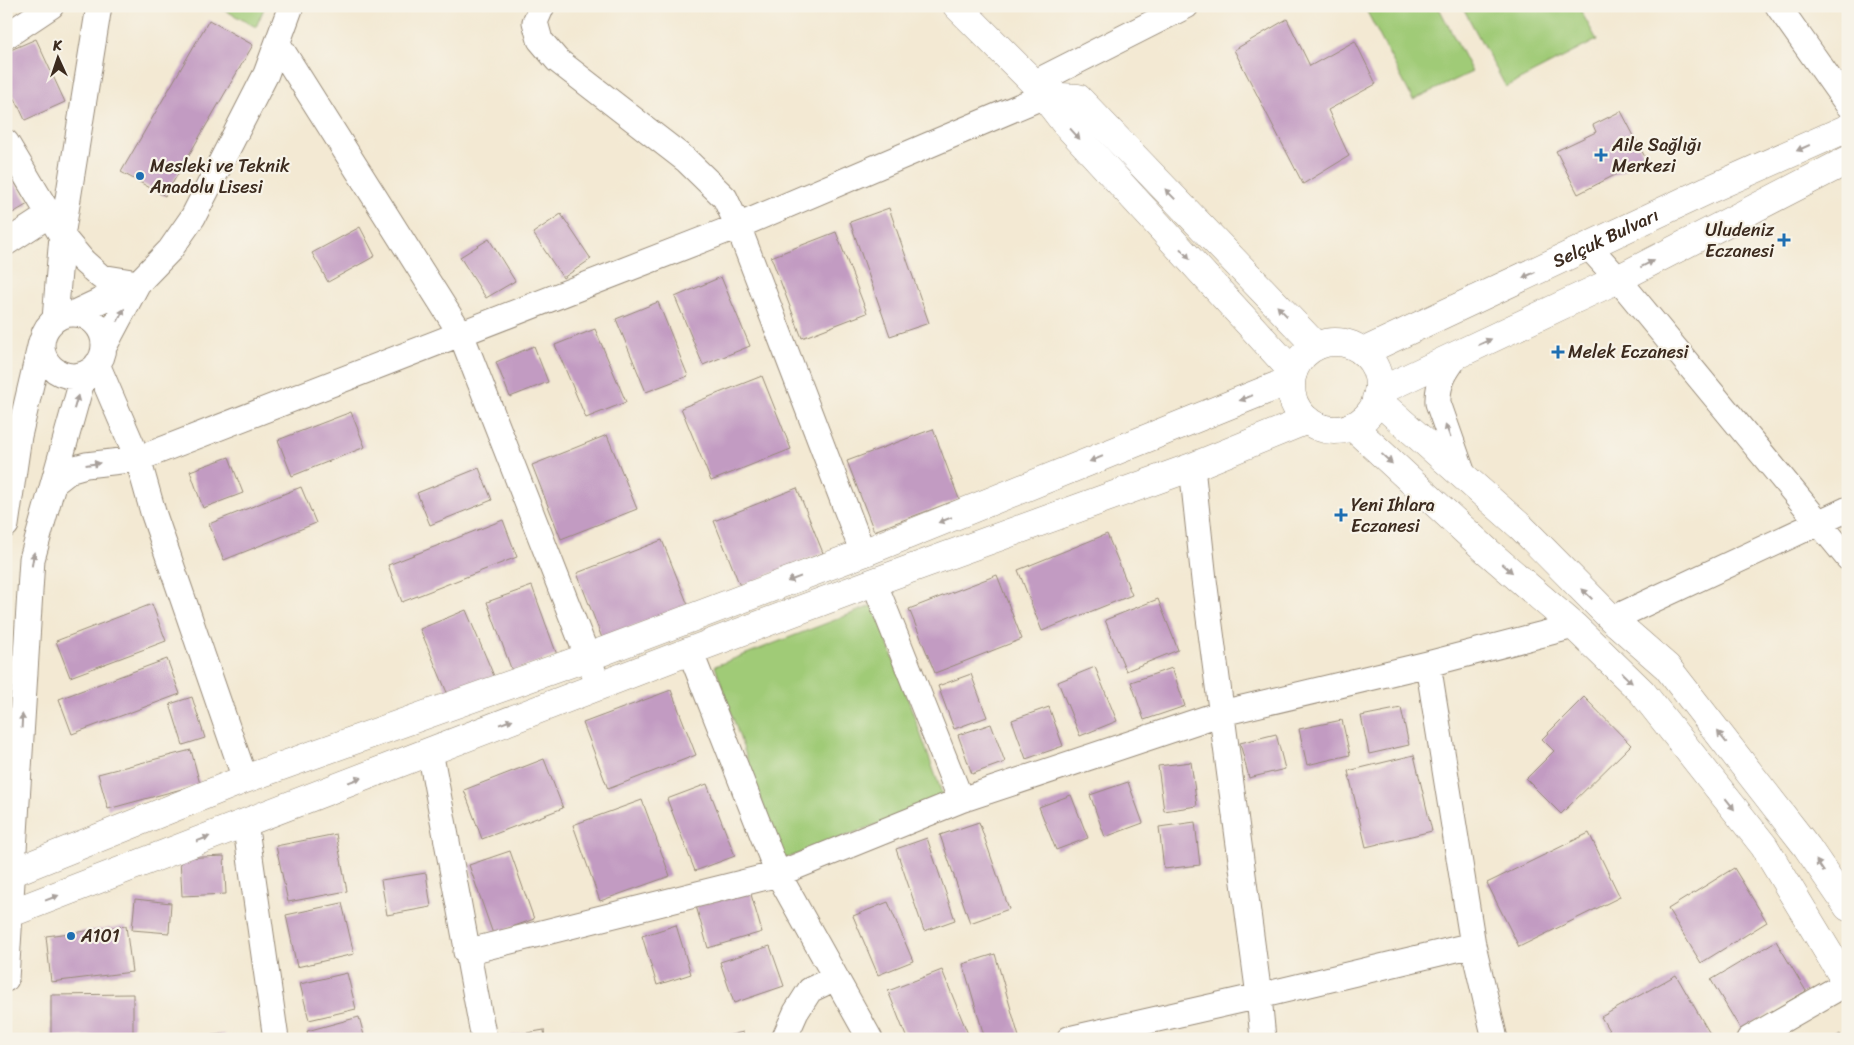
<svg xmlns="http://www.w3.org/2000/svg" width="1854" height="1045" viewBox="0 0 1854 1045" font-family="Sriracha,sans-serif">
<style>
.green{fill:#a0cb77;stroke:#6e7a4a}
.building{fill:#c29bc2}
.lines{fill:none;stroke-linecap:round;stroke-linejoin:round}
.minor-casing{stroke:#978a78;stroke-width:27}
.major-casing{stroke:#978a78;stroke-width:29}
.minor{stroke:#fff;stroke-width:25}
.major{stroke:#fff;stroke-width:28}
.oneway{fill:#a79f9a}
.poi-dot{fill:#1f6fb2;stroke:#f7f3e8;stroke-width:2}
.labels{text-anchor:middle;stroke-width:4.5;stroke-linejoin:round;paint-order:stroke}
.poi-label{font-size:18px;fill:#3b2a1e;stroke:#f7f3e8;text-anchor:start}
.street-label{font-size:18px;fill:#3b2a1e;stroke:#f7f3e8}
</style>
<rect width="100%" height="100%" fill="#f7f3e8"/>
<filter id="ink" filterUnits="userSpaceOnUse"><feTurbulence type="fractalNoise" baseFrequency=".02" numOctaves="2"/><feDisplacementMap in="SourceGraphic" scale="10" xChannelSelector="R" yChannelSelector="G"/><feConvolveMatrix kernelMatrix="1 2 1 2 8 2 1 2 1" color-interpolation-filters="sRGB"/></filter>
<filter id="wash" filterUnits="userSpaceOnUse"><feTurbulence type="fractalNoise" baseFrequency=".0096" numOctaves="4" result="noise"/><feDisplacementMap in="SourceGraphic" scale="20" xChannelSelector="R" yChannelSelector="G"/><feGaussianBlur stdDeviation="1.12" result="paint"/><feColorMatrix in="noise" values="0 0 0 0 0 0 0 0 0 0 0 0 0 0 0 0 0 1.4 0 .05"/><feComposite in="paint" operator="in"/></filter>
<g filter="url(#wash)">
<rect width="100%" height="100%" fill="#f3e9d3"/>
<!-- green -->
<path class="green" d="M217 6H265L256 27Z
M1364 6H1438L1472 72 1413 100Z
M1462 6H1578L1597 40 1506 87Z
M874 605 944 799 782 860 715 666Z"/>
<g id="blocks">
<!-- building -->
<path class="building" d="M1287 19 1310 66 1355 41 1376 84 1328 110 1349 156 1303 184 1234 50Z
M209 20 253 45 165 196 121 172Z
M36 39 65 102 25 120 6 79V52Z
M1621 111 1646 159 1578 194 1556 151 1596 132 1593 125Z
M6 168 28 204 6 217Z
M889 208 929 323 890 336 850 222Z
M561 214 591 259 563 278 533 233Z
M360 227 375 256 328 282 312 253Z
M836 232 867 313 802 338 771 257Z
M489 239 515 281 486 298 460 257Z
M721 277 750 346 703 365 675 297Z
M658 302 688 376 646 392 616 319Z
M595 329 626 402 586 418 555 345Z
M534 346 548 382 510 397 496 362Z
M762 376 791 449 711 481 681 408Z
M351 412 365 447 292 476 278 440Z
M933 429 959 499 874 531 847 461Z
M607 435 637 509 561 539 532 465Z
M229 457 243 493 203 508 190 471Z
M479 468 492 500 430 525 417 493Z
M301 487 316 523 224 560 209 524Z
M797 488 823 553 740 586 714 521Z
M503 520 517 557 402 602 388 565Z
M1107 534 1132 595 1042 631 1018 570Z
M662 540 688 605 602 638 577 573Z
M997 575 1022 639 935 673 909 609Z
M532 586 557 655 512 671 487 602Z
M1158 599 1178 650 1126 671 1105 620Z
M152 604 166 641 70 677 56 641Z
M466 610 494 676 448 695 420 629Z
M167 659 180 694 72 734 59 699Z
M1095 667 1117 721 1080 736 1058 682Z
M1172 668 1185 706 1144 720 1131 682Z
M971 674 987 717 954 729 938 686Z
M671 690 696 755 608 789 583 723Z
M192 697 205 738 183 745 170 704Z
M1584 697 1631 745 1561 814 1526 779 1554 751 1542 739Z
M1049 707 1063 746 1026 759 1012 720Z
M1401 708 1409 745 1369 754 1361 716Z
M1342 720 1350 755 1307 765 1299 729Z
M991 724 1005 762 972 774 958 735Z
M1276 734 1285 769 1249 778 1240 743Z
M191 750 200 784 108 809 98 774Z
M1414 755 1432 831 1366 847 1348 771Z
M544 759 563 808 482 839 464 790Z
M1191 762 1197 806 1164 811 1158 766Z
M1128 782 1143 823 1105 837 1090 795Z
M707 784 735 856 695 871 667 799Z
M1071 795 1088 838 1056 850 1039 807Z
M642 800 670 876 600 901 573 825Z
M979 822 1009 909 970 923 940 835Z
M1195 822 1200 865 1164 869 1159 827Z
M1589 833 1620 897 1519 947 1487 883Z
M336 834 347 891 288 902 276 846Z
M927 838 955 920 924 931 896 849Z
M510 851 534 919 493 934 469 865Z
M224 856 226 894 182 896 180 858Z
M1734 868 1767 922 1701 963 1668 909Z
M426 873 431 907 387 915 381 880Z
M750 891 762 932 708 948 696 906Z
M135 899 171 903 169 933 132 930Z
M888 902 913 961 878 975 853 916Z
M342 903 354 954 297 967 286 915Z
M676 925 691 974 657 985 642 936Z
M126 926 132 972 51 982 46 936Z
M1776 941 1806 991 1741 1030 1711 980Z
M770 946 784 986 734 1003 720 962Z
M995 954 1019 1037 1014 1039H985L963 964Z
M942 970 970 1039H907L888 991Z
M347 973 356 1009 309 1020 300 984Z
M1676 975 1713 1039H1614L1601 1017Z
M133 994V1035L51 1037V995Z
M359 1017 365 1039H309L307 1031Z
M544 1030 545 1039H510V1036Z
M743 1032 744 1039H719V1038Z
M224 1034V1039H196V1037Z
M1840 1034 1843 1039H1832Z"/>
</g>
</g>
<g filter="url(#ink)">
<use href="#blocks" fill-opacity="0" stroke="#978a78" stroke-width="1"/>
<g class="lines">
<!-- minor casing -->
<g class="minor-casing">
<path id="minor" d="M542 6 535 22 540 40 557 60 686 160 725 198 738 226 863 553
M1778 6 1848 105
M6 36 51 6
M278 44 461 334 599 686
M1034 83 1186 6
M6 142 62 236 83 261 101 277 138 283
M6 243 49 215
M1589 247 1618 279 1848 558
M74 313 138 283
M42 345a31 31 0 1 1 62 0a31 31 0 1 1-62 0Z
M55 319 62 236 99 6
M104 347 138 283 170 250 193 217 266 74 291 6
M1458 354C1446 370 1437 382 1438 403L1464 477
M97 364 138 459 153 512 245 779
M1192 467 1204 580 1259 996 1263 1039
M53 484 72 469 86 465 138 459 738 226 1044 96
M6 525 19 436 41 342
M874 582 961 800
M1612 619 1848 509
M690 651 778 874 870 1039
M1428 664 1473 945 1495 1039
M430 751 484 1039
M245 822 276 1039
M466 952 778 874 961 800 1222 713 1428 664 1574 626
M6 979 32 559 84 374
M784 1039 796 1012 810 990 835 978
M1069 1039 1259 996 1473 945
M1749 1039 1847 983"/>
</g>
<!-- major casing -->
<g class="major-casing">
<g id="major">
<path d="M957 6 1034 83 1064 122 1293 372"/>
<path d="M1044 96 1078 98 1316 346"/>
<circle cx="1335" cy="386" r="44"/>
<path id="s1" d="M1363 352 1708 190 1848 128"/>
<path d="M1378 392 1618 279 1848 160"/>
<path d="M1376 399 1521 527 1612 619 1667 667 1807 847 1848 907"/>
<path d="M1352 426 1487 551 1574 626 1642 692 1764 846 1848 985"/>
<path d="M6 875 245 779 588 657 863 553 1291 380"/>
<path d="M6 915 690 651 874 582 1192 467 1307 420"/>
</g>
</g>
<!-- minor -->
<use href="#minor" class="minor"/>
<!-- major -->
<use href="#major" class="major"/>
</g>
<!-- one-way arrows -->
<defs><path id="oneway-solid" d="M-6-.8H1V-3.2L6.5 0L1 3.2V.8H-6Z" transform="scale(1.25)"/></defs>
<g class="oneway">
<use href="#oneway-solid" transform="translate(1075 134) rotate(48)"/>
<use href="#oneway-solid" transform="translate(1803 148) rotate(156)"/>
<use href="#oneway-solid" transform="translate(1170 194) rotate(-134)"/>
<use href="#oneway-solid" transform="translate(1185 254) rotate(48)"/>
<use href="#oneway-solid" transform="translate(1647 264) rotate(-27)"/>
<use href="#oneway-solid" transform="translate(1529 275) rotate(155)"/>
<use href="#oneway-solid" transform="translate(1282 311) rotate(-134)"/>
<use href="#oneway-solid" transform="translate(121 315) rotate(-62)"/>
<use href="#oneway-solid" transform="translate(1485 342) rotate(-25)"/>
<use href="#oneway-solid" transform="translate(1246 398) rotate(158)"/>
<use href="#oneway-solid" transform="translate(76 402) rotate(-74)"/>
<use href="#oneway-solid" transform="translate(1448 431) rotate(-110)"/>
<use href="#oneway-solid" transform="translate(1096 459) rotate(158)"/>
<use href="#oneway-solid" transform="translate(1387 459) rotate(43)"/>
<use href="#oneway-solid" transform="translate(93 464) rotate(-8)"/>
<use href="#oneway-solid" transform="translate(945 520) rotate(158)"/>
<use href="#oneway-solid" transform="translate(33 559) rotate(-81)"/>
<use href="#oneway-solid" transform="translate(1507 568) rotate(41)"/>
<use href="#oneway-solid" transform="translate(794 579) rotate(159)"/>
<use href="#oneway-solid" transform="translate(1587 594) rotate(-135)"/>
<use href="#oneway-solid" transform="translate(1627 678) rotate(44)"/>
<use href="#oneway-solid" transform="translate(22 721) rotate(-87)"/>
<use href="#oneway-solid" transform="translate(506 722) rotate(-21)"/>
<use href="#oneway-solid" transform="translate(1722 737) rotate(-128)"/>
<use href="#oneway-solid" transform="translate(355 780) rotate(-21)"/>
<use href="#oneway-solid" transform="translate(1730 804) rotate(52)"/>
<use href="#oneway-solid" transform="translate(203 839) rotate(-21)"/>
<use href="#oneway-solid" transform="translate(1820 866) rotate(-124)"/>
<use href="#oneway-solid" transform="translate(52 898) rotate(-21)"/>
</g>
</g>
<!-- markers -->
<g class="poi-dot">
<path d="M1598.5 147.5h5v5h5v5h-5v5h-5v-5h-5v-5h5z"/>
<circle cx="140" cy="176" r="5"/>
<path d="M1781.5 232.5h5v5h5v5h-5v5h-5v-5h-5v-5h5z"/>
<path d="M1555.5 344.5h5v5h5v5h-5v5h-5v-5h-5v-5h5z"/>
<path d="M1338.5 507.5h5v5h5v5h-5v5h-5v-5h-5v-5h5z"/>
<circle cx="71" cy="936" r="5"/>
</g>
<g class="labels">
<!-- poi labels -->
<g class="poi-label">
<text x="1612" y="151">Aile Sağlığı<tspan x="1612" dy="21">Merkezi</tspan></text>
<text x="150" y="172">Mesleki ve Teknik<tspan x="150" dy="21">Anadolu Lisesi</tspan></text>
<text x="1774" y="236" text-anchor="end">Uludeniz<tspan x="1774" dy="21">Eczanesi</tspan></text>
<text x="1568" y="358">Melek Eczanesi</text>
<text x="1351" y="511">Yeni Ihlara<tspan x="1351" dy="21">Eczanesi</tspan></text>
<text x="81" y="942">A101</text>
</g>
<!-- street labels -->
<g class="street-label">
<text dy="6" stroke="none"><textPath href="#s1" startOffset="268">Selçuk Bulvarı</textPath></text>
</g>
</g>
<!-- margin -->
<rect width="1854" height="1045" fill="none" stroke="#f7f3e8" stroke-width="25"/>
<!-- north arrow -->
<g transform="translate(58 58) rotate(357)" stroke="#f7f3e8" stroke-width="4" paint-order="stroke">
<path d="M0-4L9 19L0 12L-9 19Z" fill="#3b2a1e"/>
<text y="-8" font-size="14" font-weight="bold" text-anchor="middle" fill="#3b2a1e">K</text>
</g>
</svg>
